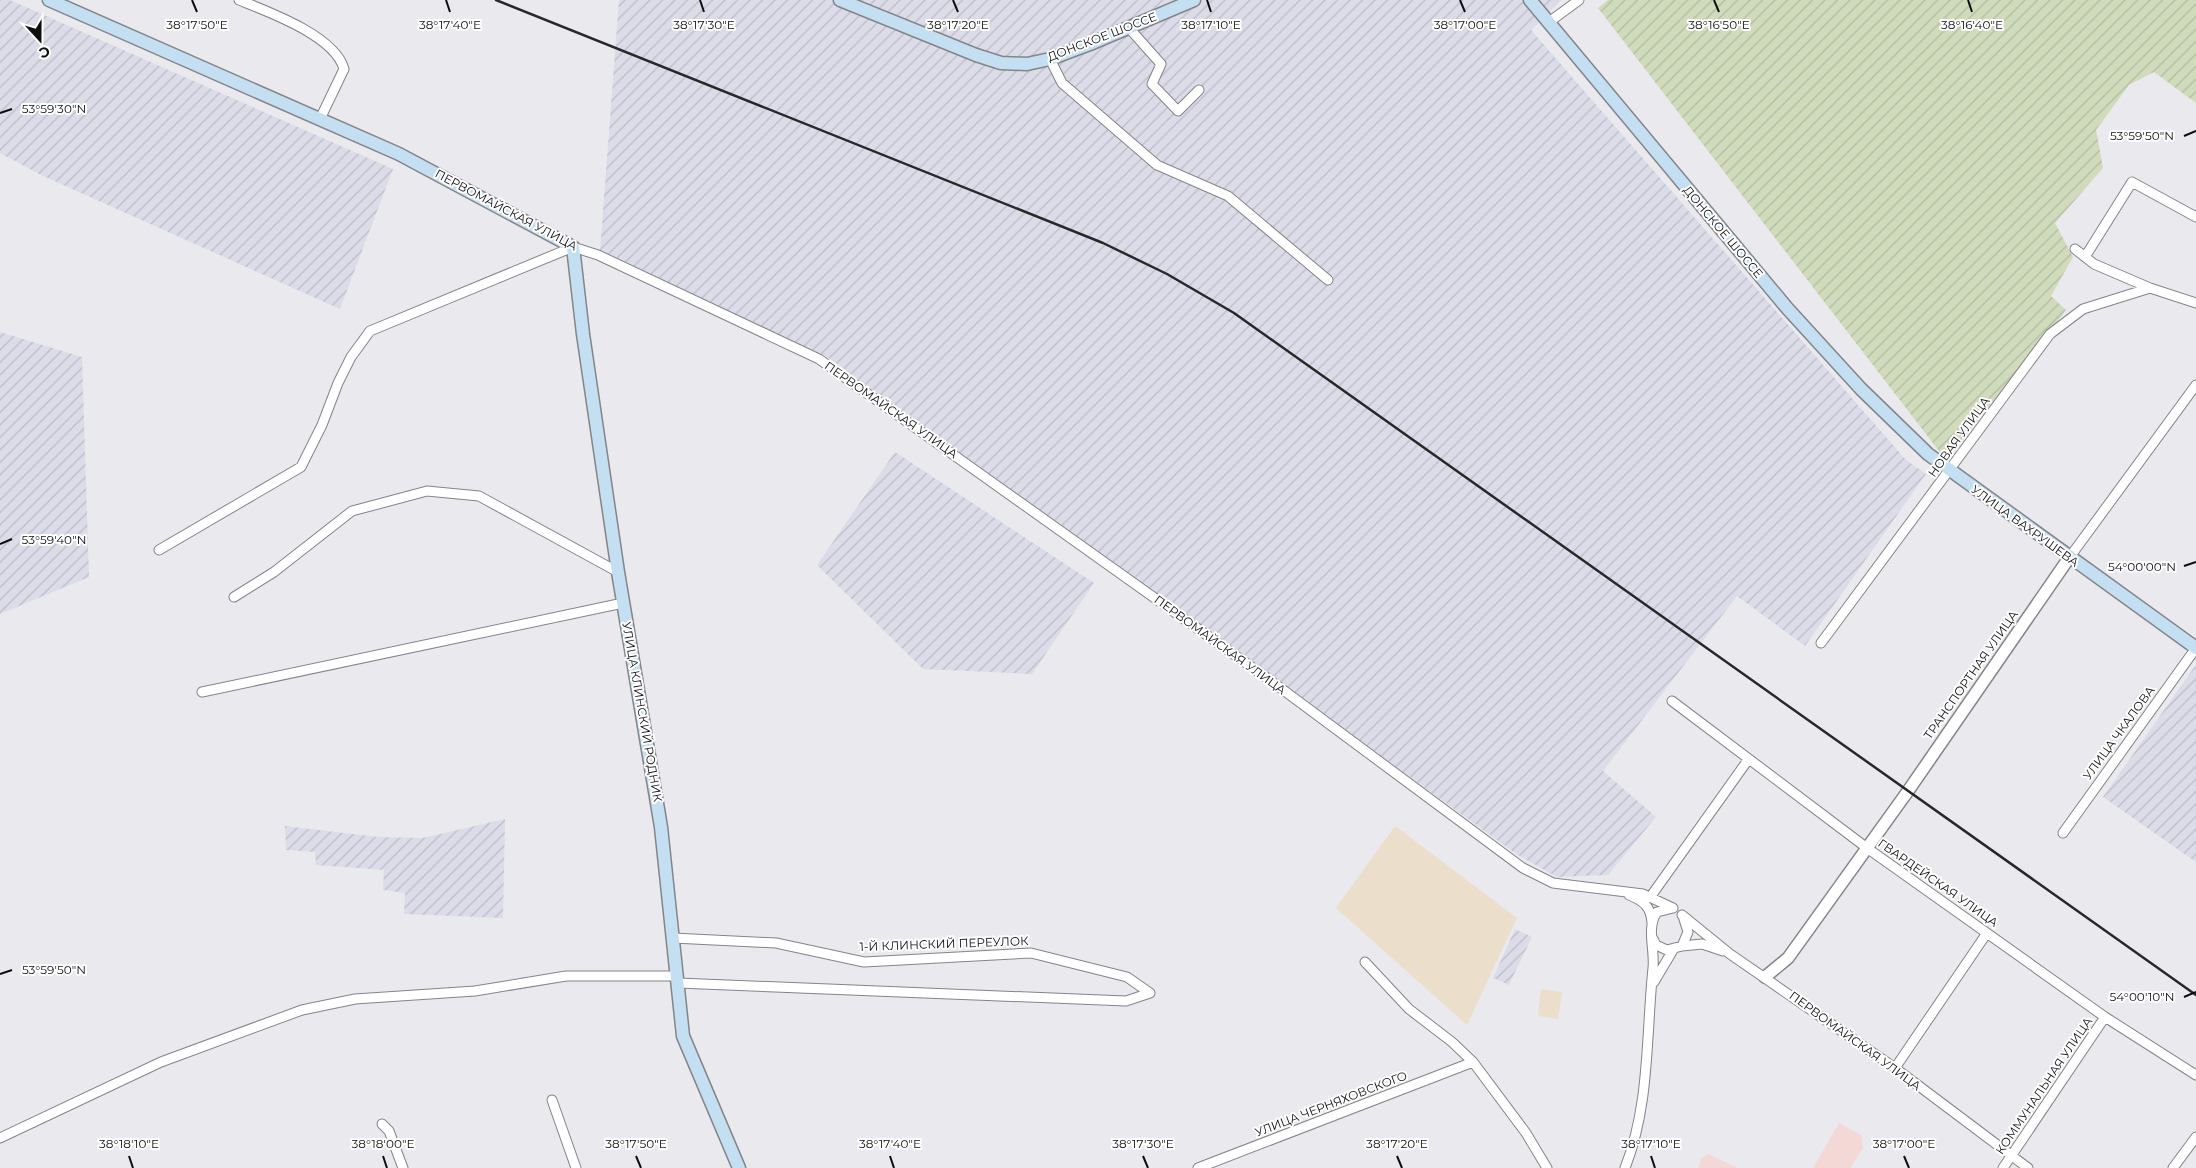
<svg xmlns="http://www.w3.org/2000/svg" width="2196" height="1168" viewBox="0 0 2196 1168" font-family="Montserrat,sans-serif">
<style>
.commercial{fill:#ebdeca}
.industrial{fill:url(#industrial-furrows)}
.education{fill:#f3d8d6}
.garden{fill:url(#garden-furrows)}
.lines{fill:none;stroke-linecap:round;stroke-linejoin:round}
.minor-casing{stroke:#848489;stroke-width:11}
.tertiary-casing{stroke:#848489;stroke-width:14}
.secondary-casing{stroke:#848489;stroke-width:15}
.minor{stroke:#fff;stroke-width:9}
.tertiary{stroke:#fff;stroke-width:11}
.secondary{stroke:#c3dff1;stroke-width:12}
.rail{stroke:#28282b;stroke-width:2.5}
.ticks{fill:none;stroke:#0e0e10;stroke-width:2}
.labels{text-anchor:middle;stroke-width:4;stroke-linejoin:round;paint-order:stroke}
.street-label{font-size:12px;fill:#0e0e10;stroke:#fff}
.ticks-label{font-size:12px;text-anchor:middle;fill:#0e0e10;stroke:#fff;stroke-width:4;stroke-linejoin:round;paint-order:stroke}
</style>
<defs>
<pattern id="industrial-furrows" width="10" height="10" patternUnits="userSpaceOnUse" patternTransform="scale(1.25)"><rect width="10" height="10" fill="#dbdce8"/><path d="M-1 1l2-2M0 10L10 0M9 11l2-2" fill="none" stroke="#bbbcc6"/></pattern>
<pattern id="garden-furrows" width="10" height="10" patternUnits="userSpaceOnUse" patternTransform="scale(1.25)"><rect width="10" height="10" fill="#d0dbbc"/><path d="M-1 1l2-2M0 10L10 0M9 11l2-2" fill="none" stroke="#b1bba1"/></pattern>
</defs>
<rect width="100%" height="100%" fill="#e9e9ee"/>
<!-- commercial -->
<path class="commercial" d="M1395 826 1517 918 1467 1025 1336 908Z
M1541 989 1562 992 1558 1019 1538 1016Z"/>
<!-- industrial -->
<path class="industrial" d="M0 0H10L393 169 340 309 41 175 0 153Z
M619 0H1561L1531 30 1906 460 1926 474 1805 646 1737 596 1603 771 1656 817 1608 875 1557 877 1518 855 826 356 600 251Z
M0 332 82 357 89 577 0 614Z
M895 452 1094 583 1032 674 923 669 817 565Z
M2195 666 2196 667V862L2103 797Z
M505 819 503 918 404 914 405 893 383 890 384 870 316 865 315 852 286 850 285 826 378 837 423 838Z
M1515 929 1532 937 1509 985 1493 978Z"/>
<!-- education -->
<path class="education" d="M1839 1123 1861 1135 1863 1148 1850 1168H1813Z
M1708 1154 1738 1168H1698L1701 1159Z"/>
<!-- garden -->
<path class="garden" d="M1608 0H2196V103L2154 72 2129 85 2096 130 2103 168 2055 223 2073 257 2051 296 2066 310 1946 460 1598 8Z"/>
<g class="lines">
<!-- minor casing -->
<g class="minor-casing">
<path id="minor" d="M239 0C269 12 335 36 344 69L320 119
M1549 22 1579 0
M1129 28 1161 64 1152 84 1178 111 1199 90
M1050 59 1062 83 1157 165 1228 196 1328 280
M2075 249 2094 264 2150 288 2196 303
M2085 257 2132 182 2196 217
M159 550 301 467 322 425 338 383 351 357 370 331 573 247 598 255 819 359 1267 678 1523 868 1553 883 1643 894 1673 908
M2069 558 2196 385
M234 597 274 572 352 511 427 491 479 496 618 572
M1821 643 2050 334 2083 309 2150 288
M202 692 623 603
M1672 701 1867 848 2105 1017 2196 1075
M2063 833 2196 648
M1629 895C1644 901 1651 907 1652 923
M1651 896 1748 760
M1682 915 1730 954 1895 1068 2028 1168
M1652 937 1656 945 1667 950 1682 946 1688 932 1683 916
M673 938 776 943 864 962 1031 953 1127 977 1150 993
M1682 946 1702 944 1723 951
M1365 962 1409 1009 1452 1042 1473 1062 1526 1133 1547 1168
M1654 982 1673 950
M678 983 1126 1001 1150 993
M1895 1068 1987 933
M552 1100 576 1168
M382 1124 389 1131 403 1168
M0 1138 161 1062 302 1010 355 999 475 991 566 976H677
M1198 1168 1473 1062
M1625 1168C1650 1105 1646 1035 1653 968 1655 950 1646 927 1657 912L1673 908
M2003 1168 2105 1017
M2173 1168 2196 1137"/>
</g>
<!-- tertiary casing -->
<g class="tertiary-casing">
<path id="tertiary" d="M1765 977 1788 958 1908 791 2069 558"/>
</g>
<!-- secondary casing -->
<g class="secondary-casing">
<path id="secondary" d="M49 0 399 154 573 247 583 334 618 572 661 827 683 1036 739 1168
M840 0 976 55 1001 63 1027 64 1050 59 1090 44 1194 0
M1530 0 1787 308 1861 389 1928 454 2196 648"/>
</g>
<!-- minor -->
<use href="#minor" class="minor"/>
<!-- tertiary -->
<use href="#tertiary" class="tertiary"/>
<!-- secondary -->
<use href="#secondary" class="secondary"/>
<!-- rail -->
<path class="rail" d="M496 0 1103 243 1167 274 1234 313 2196 995"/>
</g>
<!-- ticks -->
<path class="ticks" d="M192 0 197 12M446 0 450 12M700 0 704 12M953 0 958 12M1207 0 1211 12M1460 0 1465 12M1714 0 1719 12M1968 0 1972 12M0 113 12 109M2184 136 2196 131M0 544 12 539M2184 566 2196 562M0 974 12 970M2184 997 2196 992M129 1156 133 1168M383 1156 387 1168M636 1156 641 1168M890 1156 894 1168M1143 1156 1148 1168M1397 1156 1402 1168M1651 1156 1655 1168M1904 1156 1909 1168"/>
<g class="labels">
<!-- street labels -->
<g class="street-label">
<text transform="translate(1102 37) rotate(-21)" y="4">ДОНСКОЕ ШОССЕ</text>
<text transform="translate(506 210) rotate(28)" y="4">ПЕРВОМАЙСКАЯ УЛИЦА</text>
<text transform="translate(1723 232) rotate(50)" y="4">ДОНСКОЕ ШОССЕ</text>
<text transform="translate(891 410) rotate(35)" y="4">ПЕРВОМАЙСКАЯ УЛИЦА</text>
<text transform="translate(1959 437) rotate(-54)" y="4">НОВАЯ УЛИЦА</text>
<text transform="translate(2025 526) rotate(36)" y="4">УЛИЦА ВАХРУШЕВА</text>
<text transform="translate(1220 645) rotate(36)" y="4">ПЕРВОМАЙСКАЯ УЛИЦА</text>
<text transform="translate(1971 675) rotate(-55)" y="4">ТРАНСПОРТНАЯ УЛИЦА</text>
<text transform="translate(642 712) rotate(80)" y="4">УЛИЦА КЛИНСКИЙ РОДНИК</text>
<text transform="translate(2119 733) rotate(-54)" y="4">УЛИЦА ЧКАЛОВА</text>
<text transform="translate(1938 883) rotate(35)" y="4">ГВАРДЕЙСКАЯ УЛИЦА</text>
<text transform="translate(944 944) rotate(-2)" y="4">1-Й КЛИНСКИЙ ПЕРЕУЛОК</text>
<text transform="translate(1855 1041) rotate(36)" y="4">ПЕРВОМАЙСКАЯ УЛИЦА</text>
<text transform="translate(2044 1086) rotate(-56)" y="4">КОММУНАЛЬНАЯ УЛИЦА</text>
<text transform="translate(1331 1104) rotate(-21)" y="4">УЛИЦА ЧЕРНЯХОВСКОГО</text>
</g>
</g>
<g class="ticks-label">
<text x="1465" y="29">38°17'00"E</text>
<text x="197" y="29">38°17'50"E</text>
<text x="450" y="29">38°17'40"E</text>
<text x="704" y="29">38°17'30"E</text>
<text x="958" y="29">38°17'20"E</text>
<text x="1211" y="29">38°17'10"E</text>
<text x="1719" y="29">38°16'50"E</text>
<text x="1972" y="29">38°16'40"E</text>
<text x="54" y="113">53°59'30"N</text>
<text x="2142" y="140">53°59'50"N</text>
<text x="54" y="544">53°59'40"N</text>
<text x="2142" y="571">54°00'00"N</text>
<text x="54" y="974">53°59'50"N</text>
<text x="2142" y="1001">54°00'10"N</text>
<text x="129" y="1148">38°18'10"E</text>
<text x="383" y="1148">38°18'00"E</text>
<text x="636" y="1148">38°17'50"E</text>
<text x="890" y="1148">38°17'40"E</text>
<text x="1143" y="1148">38°17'30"E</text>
<text x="1397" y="1148">38°17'20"E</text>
<text x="1651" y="1148">38°17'10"E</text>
<text x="1904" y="1148">38°17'00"E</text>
</g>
<!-- north arrow -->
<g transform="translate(40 40) rotate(159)" stroke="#ffffff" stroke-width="4" paint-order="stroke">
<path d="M0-4L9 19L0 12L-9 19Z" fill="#0e0e10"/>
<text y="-8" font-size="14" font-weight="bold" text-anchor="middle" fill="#0e0e10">С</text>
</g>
</svg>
